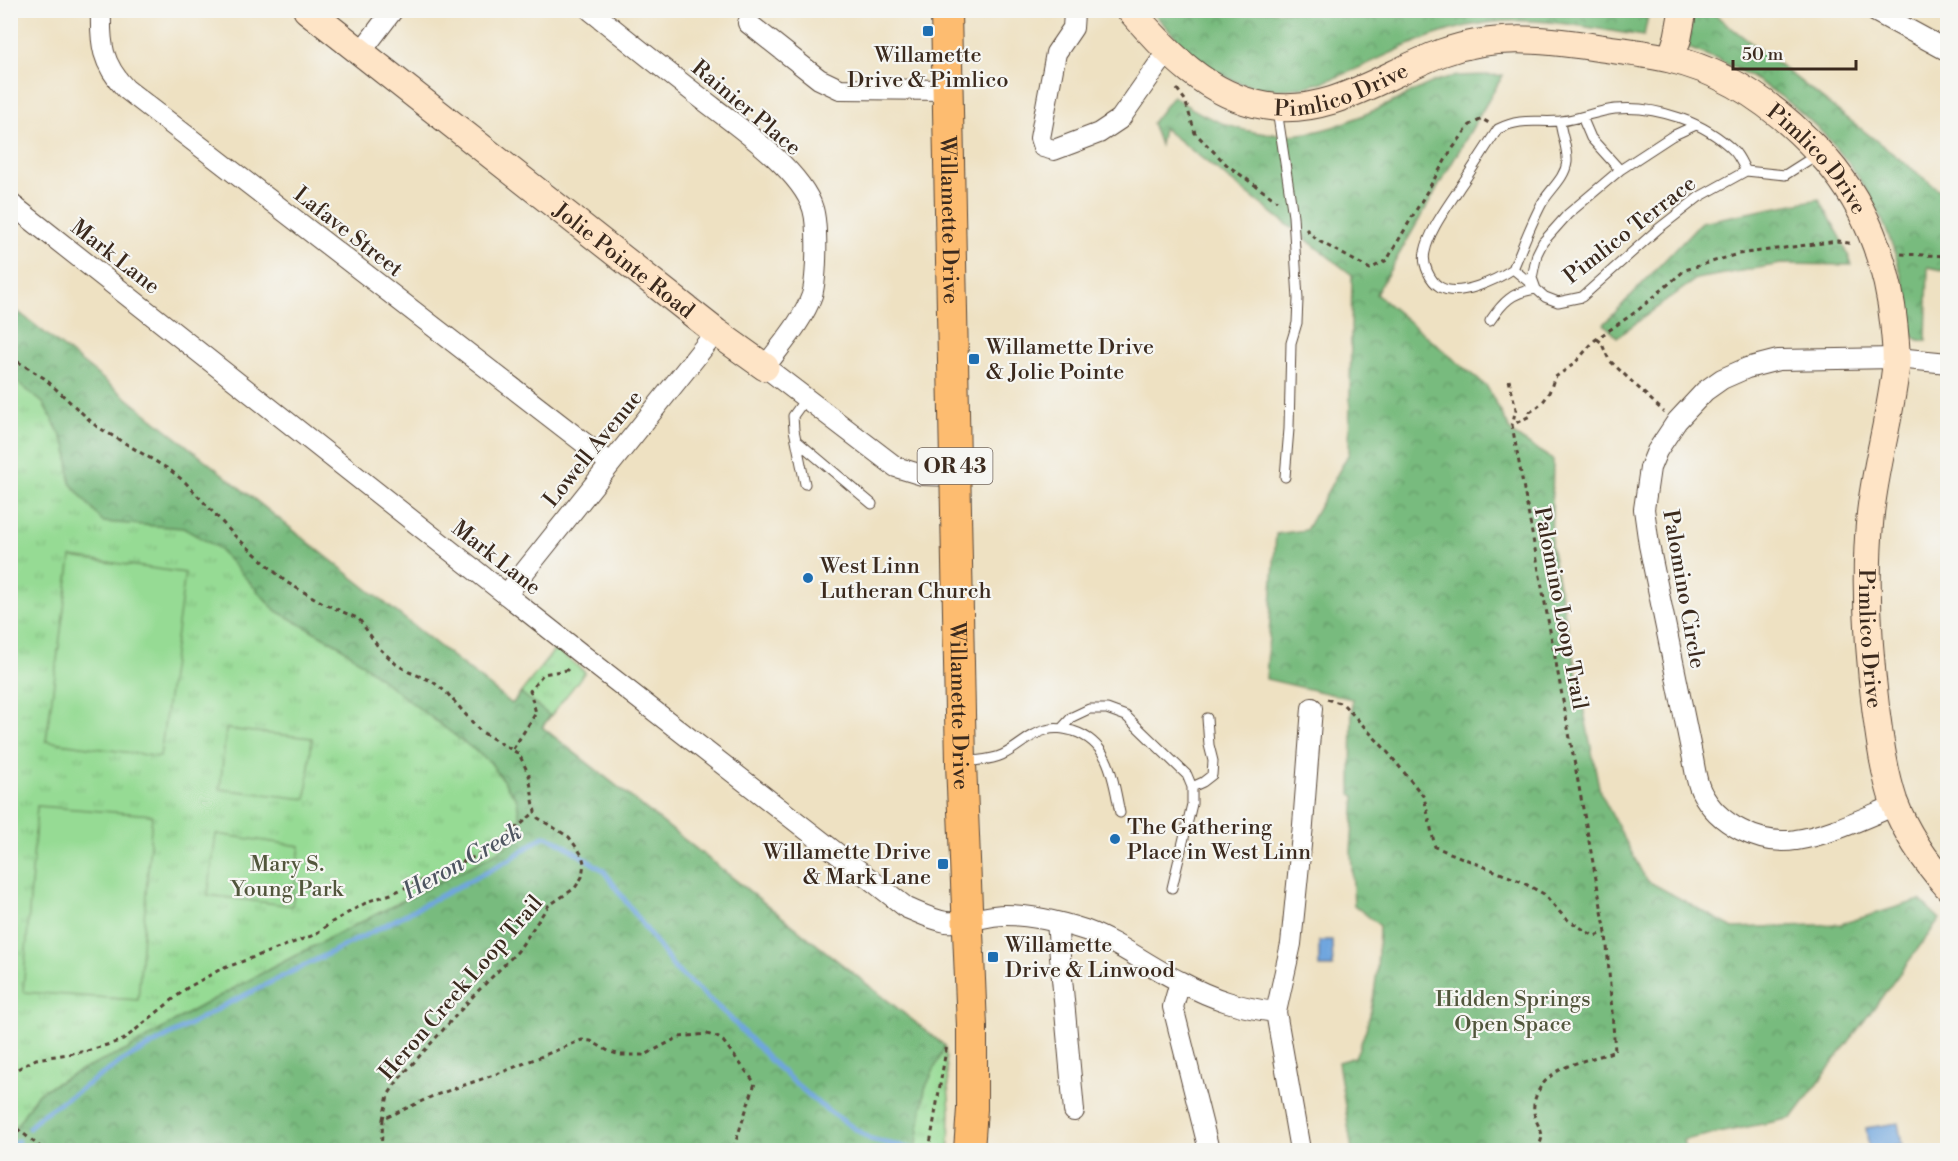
<svg xmlns="http://www.w3.org/2000/svg" width="1958" height="1161" viewBox="0 0 1958 1161" font-family="'Libre Bodoni',serif">
<style>
.grass{fill:url(#grass-tufts);stroke:#688259;stroke-width:1.5}
.forest{fill:url(#forest-crowns);stroke:#5a724e;stroke-width:1.5}
.pitch{fill:#96db94;stroke:#688259;stroke-width:1.5}
.water{fill:#70a6de;stroke:#56687e;stroke-width:1.5}
.lines{fill:none;stroke-linecap:round;stroke-linejoin:round}
.stream{stroke:#70a6de;stroke-width:5}
.lane-casing{stroke:#564537;stroke-width:11}
.street-casing{stroke:#564537;stroke-width:22}
.secondary-casing{stroke:#564537;stroke-width:29}
.primary-casing{stroke:#564537;stroke-width:32}
.path{stroke:#564537;stroke-width:3;stroke-dasharray:4.5 4.5;stroke-linecap:butt}
.lane{stroke:#fff;stroke-width:9}
.street{stroke:#fff;stroke-width:20}
.secondary{stroke:#fee4c6;stroke-width:27}
.primary{stroke:#fdbc70;stroke-width:30}
.poi-dot{fill:#1f6fb2;stroke:#f6f6f2;stroke-width:2}
.labels{text-anchor:middle;stroke-width:4.5;stroke-linejoin:round;paint-order:stroke}
.shield{fill:#f6f6f2;stroke:#73675e;stroke-width:1.5}
.shield-label{font-size:21px;font-weight:bold;fill:#3b2a1e}
.poi-label{font-size:22px;fill:#3b2a1e;stroke:#f6f6f2;text-anchor:start}
.street-label{font-size:22px;fill:#3b2a1e;stroke:#f6f6f2}
.park-label{font-size:22px;fill:#52563c;stroke:#f6f6f2}
.water-label{font-size:24px;font-style:italic;fill:#4e5561;stroke:#f6f6f2}
</style>
<defs>
<pattern id="grass-tufts" width="24" height="20" patternUnits="userSpaceOnUse" patternTransform="scale(1.5)"><rect width="24" height="20" fill="#96db94"/><path d="M3 7l-1-3M5 7V3M7 7l1-3M15 17l-1-3M17 17v-4M19 17l1-3" fill="none" stroke="#82bc7f"/></pattern>
<pattern id="forest-crowns" width="20" height="18" patternUnits="userSpaceOnUse" patternTransform="scale(1.5)"><rect width="20" height="18" fill="#78bb7e"/><path d="M2 6a3 3 0 1 1 6 0M12 15a3 3 0 1 1 6 0" fill="none" stroke="#649867"/></pattern>
</defs>
<rect width="100%" height="100%" fill="#f6f6f2"/>
<filter id="ink" filterUnits="userSpaceOnUse"><feTurbulence type="fractalNoise" baseFrequency=".0167" numOctaves="2"/><feDisplacementMap in="SourceGraphic" scale="12" xChannelSelector="R" yChannelSelector="G"/><feConvolveMatrix kernelMatrix="1 2 1 2 8 2 1 2 1" color-interpolation-filters="sRGB"/></filter>
<filter id="wash" filterUnits="userSpaceOnUse"><feTurbulence type="fractalNoise" baseFrequency=".008" numOctaves="4" result="noise"/><feDisplacementMap in="SourceGraphic" scale="24" xChannelSelector="R" yChannelSelector="G"/><feGaussianBlur stdDeviation="1.35" result="paint"/><feColorMatrix in="noise" values="0 0 0 0 0 0 0 0 0 0 0 0 0 0 0 0 0 1.4 0 .05"/><feComposite in="paint" operator="in"/></filter>
<g filter="url(#wash)">
<rect width="100%" height="100%" fill="#eee1c2"/>
<!-- grass -->
<path class="grass" d="M10 306 512 704 555 649 585 672 542 727 945 1046 950 1111 949 1150H11Z"/>
<!-- forest -->
<path class="forest" d="M1151 11H1649L1644 36C1592 29 1538 15 1486 23 1461 26 1435 34 1411 44 1346 72 1284 115 1214 70 1190 55 1171 31 1151 11Z
M1694 11H1710L1947 196V271L1928 267 1926 341C1920 341 1914 339 1911 333 1908 323 1909 311 1907 301 1902 274 1894 247 1883 222 1845 138 1774 78 1688 48Z
M1503 75 1376 294 1487 387 1513 434 1553 460 1551 546 1600 792 1646 880 1733 928 1841 924 1920 900 1940 919 1792 1118 1683 1140 1685 1150H1352L1338 1062 1355 1057C1375 1016 1378 971 1379 925L1354 905 1351 851 1355 796 1351 794 1352 699 1266 679 1276 534 1306 530 1349 453 1352 275 1163 128 1160 145 1152 123 1173 96C1218 129 1275 145 1329 128 1350 122 1369 112 1389 104 1408 95 1431 80 1452 77 1468 74 1486 76 1503 75Z
M1819 199 1841 238 1852 265 1781 264 1696 279 1617 337 1604 324 1701 222Z
M11 306 512 704 521 693 550 716 542 727 945 1046 925 1089 916 1150H11V1134L38 1093 73 1074 127 1050 190 1012 277 965 498 852 522 834 517 800 490 762 400 694 340 646 276 611 217 547 183 528 103 522 70 483 67 447 43 403 11 377Z"/>
<!-- pitch -->
<path class="pitch" d="M71 557 185 573 160 757 46 741Z
M226 729 312 738 306 799 220 789Z
M37 806 152 815 138 1000 23 992Z
M216 834 300 846 292 906 208 895Z"/>
<!-- water -->
<path class="water" d="M1319 941H1332L1333 967H1319Z
M1898 1123 1902 1145 1869 1150 1866 1128Z"/>
<g class="lines">
<!-- stream -->
<path class="stream" d="M29 1128 40 1116 124 1060 229 1003 372 932 509 860 544 836 556 840 603 870 675 969 727 1015 776 1066 820 1105 870 1139 916 1150
M10 1148 18 1141"/>
</g>
</g>
<g filter="url(#ink)">
<g class="lines">
<!-- lane casing -->
<g class="lane-casing">
<path id="lane" d="M1277 110 1293 216 1298 299 1297 323 1291 343 1289 429 1285 477
M1582 117 1591 138 1620 170
M1696 125 1672 136 1620 170 1568 214 1543 242 1537 254 1532 278 1536 289 1545 297 1558 302 1582 297 1658 229 1699 197 1746 171 1785 175 1818 154
M1513 269C1522 248 1530 226 1541 205 1548 191 1565 179 1567 162 1568 148 1561 135 1560 121
M1535 287 1513 269C1496 280 1459 298 1440 287 1430 281 1422 264 1425 252 1429 230 1449 205 1460 187 1473 168 1485 148 1498 129 1522 117 1536 123 1561 121 1579 119 1597 111 1615 109 1656 105 1705 122 1734 151 1739 156 1742 164 1746 171
M1490 321C1503 302 1512 292 1536 289
M797 441 872 504
M805 484 794 430 793 416 806 398
M1062 728 1072 717 1089 709H1107L1126 716 1187 775 1192 787V804L1172 888
M966 762C977 760 992 760 1002 755 1018 748 1029 734 1046 730 1055 727 1064 729 1073 731 1111 743 1113 780 1120 813
M1192 787 1203 782 1212 775 1213 761 1209 745 1207 718"/>
</g>
<!-- street casing -->
<g class="street-casing">
<path id="street" d="M101 10C100 44 102 64 126 89L610 463
M590 10C626 39 661 67 697 95 730 121 801 168 813 209 818 226 817 277 812 295 803 321 781 345 765 367L896 467 922 475 956 476
M1076 10 1074 13 1073 28 1056 53 1040 138 1043 147 1054 150 1099 133 1120 119 1167 52
M1876 12 1948 51
M748 23 819 79 840 89 949 90
M361 52 393 10
M10 203 580 653 907 908C919 913 933 920 946 922 966 924 985 915 1005 915 1031 915 1060 922 1085 930 1120 943 1148 966 1181 982 1213 999 1240 1008 1276 1012
M506 595 716 332
M1896 805C1866 817 1827 836 1796 840 1760 846 1717 824 1701 791 1696 781 1695 769 1693 759L1649 545 1644 509 1650 468 1657 451 1677 421 1705 391 1722 379 1747 368 1778 360 1897 358 1948 363
M1057 923 1074 1111
M1180 982 1173 1007 1209 1150
M1300 1150 1276 1012 1291 944 1303 825 1312 708"/>
</g>
<!-- secondary casing -->
<g class="secondary-casing">
<g id="secondary">
<path id="s1" d="M307 10 716 332 765 367"/>
<path id="s2" d="M1130 10C1168 53 1207 96 1266 106 1329 117 1385 74 1441 53 1492 34 1541 39 1594 47 1619 51 1645 53 1670 59 1728 72 1779 109 1819 152 1864 199 1888 262 1894 326 1895 339 1897 352 1896 365 1891 416 1875 466 1870 518 1864 582 1868 647 1876 711 1880 741 1884 772 1894 802 1906 833 1926 862 1948 887"/>
<path d="M1671 59 1678 37 1683 10"/>
</g>
</g>
<!-- primary casing -->
<g class="primary-casing">
<g id="primary">
<path id="s3" d="M946 10 961 763 972 1027V1109L969 1150"/>
</g>
</g>
<!-- path -->
<path class="path" d="M1177 89 1185 100 1195 133 1227 165 1277 201
M1306 229 1317 240 1370 269 1387 260 1450 152 1470 125 1482 119 1489 123
M1901 254 1948 256
M1597 339 1601 342 1609 360 1664 412
M10 357 44 378 96 426 170 470 185 482 234 535 286 582 325 604 359 619 379 648 396 664 409 672 432 681 447 693 480 731 519 754 529 775 535 812 538 818 569 837 582 855 584 863 582 877 575 888 548 906 518 951 476 993 399 1079 388 1095 383 1119 433 1096 505 1071 582 1040 591 1041 610 1052 621 1055H645L679 1037 707 1034 717 1037 723 1041 755 1083 733 1150
M1509 380 1516 409 1512 425
M1327 699 1343 704 1385 749 1424 797 1435 847 1520 881 1544 894 1565 918 1594 936 1606 933
M513 749 536 713 530 691 543 674 567 670 570 666
M10 1073 36 1059 87 1051 123 1040 187 988 219 970 314 935 332 922 369 901 391 894 474 857 505 838 535 812
M10 1123 44 1150
M381 1150 383 1119
M929 1150 947 1044
M1535 1150C1550 1133 1536 1129 1534 1112 1532 1095 1544 1079 1558 1071 1575 1061 1597 1058 1615 1051L1606 933 1512 425 1530 416V412C1544 404 1550 394 1554 378L1574 364 1595 340 1637 311 1685 270 1738 254 1838 241 1853 244"/>
<!-- lane -->
<use href="#lane" class="lane"/>
<!-- street -->
<use href="#street" class="street"/>
<!-- secondary -->
<use href="#secondary" class="secondary"/>
<!-- primary -->
<use href="#primary" class="primary"/>
</g>
</g>
<!-- markers -->
<g class="poi-dot">
<rect x="922" y="25" width="12" height="12" rx="3"/>
<rect x="968" y="353" width="12" height="12" rx="3"/>
<circle cx="808" cy="578" r="6"/>
<circle cx="1115" cy="839" r="6"/>
<rect x="937" y="858" width="12" height="12" rx="3"/>
<rect x="987" y="951" width="12" height="12" rx="3"/>
</g>
<g class="labels">
<!-- shield labels -->
<rect class="shield" x="917.5" y="448" width="75" height="36" rx="4.5"/>
<g class="shield-label">
<text x="955" y="473">OR 43</text>
</g>
<!-- poi labels -->
<g class="poi-label">
<text x="928" y="62" text-anchor="middle">Willamette<tspan x="928" dy="25">Drive &amp; Pimlico</tspan></text>
<text x="986" y="354">Willamette Drive<tspan x="986" dy="25">&amp; Jolie Pointe</tspan></text>
<text x="820" y="573">West Linn<tspan x="820" dy="25">Lutheran Church</tspan></text>
<text x="1127" y="834">The Gathering<tspan x="1127" dy="25">Place in West Linn</tspan></text>
<text x="931" y="859" text-anchor="end">Willamette Drive<tspan x="931" dy="25">&amp; Mark Lane</tspan></text>
<text x="1005" y="952">Willamette<tspan x="1005" dy="25">Drive &amp; Linwood</tspan></text>
</g>
<!-- street labels -->
<g class="street-label">
<text dy="8" stroke="none"><textPath href="#s2" startOffset="248">Pimlico Drive</textPath></text>
<text transform="translate(747 107) rotate(40)" y="8">Rainier Place</text>
<text dy="8" stroke="none"><textPath href="#s2" startOffset="770">Pimlico Drive</textPath></text>
<text dy="8" stroke="none"><textPath href="#s3" startOffset="210">Willamette Drive</textPath></text>
<text transform="translate(1629 229) rotate(-38)" y="8">Pimlico Terrace</text>
<text transform="translate(349 231) rotate(38)" y="8">Lafave Street</text>
<text transform="translate(116 256) rotate(38)" y="8">Mark Lane</text>
<text dy="8" stroke="none"><textPath href="#s1" startOffset="404">Jolie Pointe Road</textPath></text>
<text transform="translate(592 448) rotate(-51)" y="8">Lowell Avenue</text>
<text transform="translate(497 557) rotate(38)" y="8">Mark Lane</text>
<text transform="translate(1685 589) rotate(80)" y="8">Palomino Circle</text>
<text transform="translate(1562 608) rotate(79)" y="8">Palomino Loop Trail</text>
<text dy="8" stroke="none"><textPath href="#s2" startOffset="1274">Pimlico Drive</textPath></text>
<text dy="8" stroke="none"><textPath href="#s3" startOffset="696">Willamette Drive</textPath></text>
<text transform="translate(460 987) rotate(-49)" y="8">Heron Creek Loop Trail</text>
</g>
<!-- park labels -->
<g class="park-label">
<text x="287" y="871">Mary S.<tspan x="287" dy="25">Young Park</tspan></text>
<text x="1513" y="1006">Hidden Springs<tspan x="1513" dy="25">Open Space</tspan></text>
</g>
<!-- water labels -->
<g class="water-label">
<text transform="translate(462 861) rotate(-29)" y="8">Heron Creek</text>
</g>
</g>
<!-- margin -->
<rect width="1958" height="1161" fill="none" stroke="#f6f6f2" stroke-width="36"/>
<!-- scale -->
<path d="M1733 60v9h123v-9" fill="none" stroke="#3b2a1e" stroke-width="3"/>
<text x="1742" y="60" font-size="18" fill="#3b2a1e" stroke="#f6f6f2" stroke-width="4.5" paint-order="stroke">50 m</text>
</svg>
